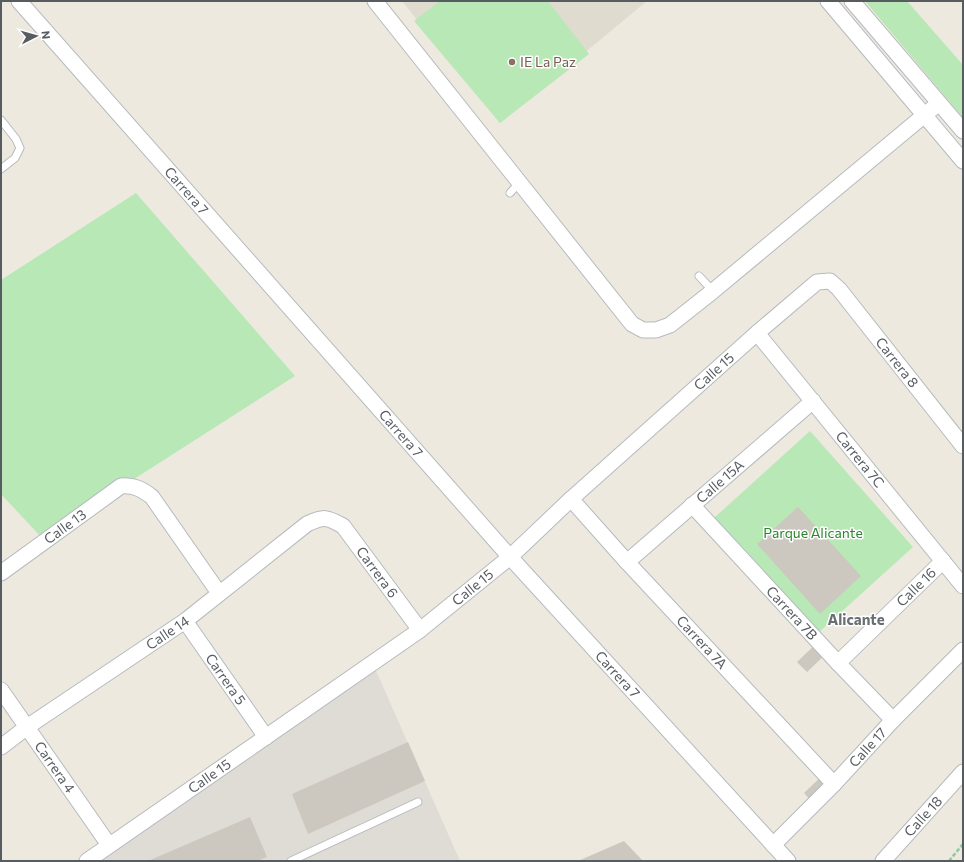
<svg xmlns="http://www.w3.org/2000/svg" width="964" height="862" viewBox="0 0 964 862" font-family="Commissioner,sans-serif">
<style>
.industrial{fill:#dfdcd6}
.education{fill:#dfdbce}
.green{fill:#b7e8b6}
.building{fill:#ccc7bf}
.lines{fill:none;stroke-linecap:round;stroke-linejoin:round}
.service-casing{stroke:#b6babf;stroke-width:9}
.minor-casing{stroke:#b6babf;stroke-width:17}
.path{stroke:#8fc99f;stroke-width:2.5;stroke-dasharray:4 2;stroke-linecap:butt}
.service{stroke:#fff;stroke-width:7}
.minor{stroke:#fff;stroke-width:15}
.education-dot{fill:#8d6e63;stroke:#fff;stroke-width:1.5}
.labels{text-anchor:middle;stroke-width:3;stroke-linejoin:round;paint-order:stroke}
.education-label{font-size:14px;fill:#785e54;stroke:#fff;text-anchor:start}
.street-label{font-size:14px;fill:#575c61;stroke:#fff}
.park-label{font-size:14px;fill:#2b852e;stroke:#fff}
.neighbourhood-label{font-size:15px;font-weight:bold;fill:#686e73;stroke:#fff}
</style>
<rect width="100%" height="100%" fill="#ede9de"/>
<!-- industrial -->
<path class="industrial" d="M373 664 460 861H96Z"/>
<!-- education -->
<path class="education" d="M402 1H647L500 123Z"/>
<!-- green -->
<path class="green" d="M440 1H548L589 54 500 123 414 21Z
M865 1H907L963 65V118Z
M136 193 295 376 42 538 1 494V280Z
M810 431 913 547 817 634 714 518Z"/>
<!-- building -->
<path class="building" d="M798 507 861 576 820 614 757 544Z
M818 642 828 652 807 672 797 662Z
M408 742 425 781 308 834 292 794Z
M824 774 832 783 814 804 804 793Z
M250 817 267 857 257 861H148Z
M624 841 643 861H578Z"/>
<g class="lines">
<!-- service casing -->
<g class="service-casing">
<path id="service" d="M1 120 16 139 20 148 15 158 1 169
M510 193 519 183
M699 276 713 291
M291 861 418 802"/>
</g>
<!-- minor casing -->
<g class="minor-casing">
<g id="minor">
<path id="s1" d="M19 1 510 557 788 861"/>
<path d="M375 1 632 324 643 330H656L670 325 713 291 939 103"/>
<path d="M828 1 963 161"/>
<path d="M852 1 963 131"/>
<path id="s2" d="M757 333 963 586"/>
<path id="s3" d="M571 499 627 562 834 784"/>
<path id="s4" d="M692 505 838 663 893 720"/>
<path id="s5" d="M627 562 813 401"/>
<path id="s6" d="M1 573 121 486C134 485 142 489 152 497L219 593"/>
<path id="s7" d="M185 621 266 737"/>
<path id="s8" d="M838 663 943 561"/>
<path id="s9" d="M1 690 109 845"/>
<path id="s10" d="M1 747 27 727 185 621 307 524C324 516 327 517 343 526L420 630"/>
<path id="s11" d="M773 845 834 784 893 720 963 650"/>
<path id="s12" d="M87 861 420 630 510 557 571 499 757 333 817 282 830 281 839 289 963 446"/>
<path id="s13" d="M883 861 963 772"/>
</g>
</g>
<!-- path -->
<path class="path" d="M949 861 963 844"/>
<!-- service -->
<use href="#service" class="service"/>
<!-- minor -->
<use href="#minor" class="minor"/>
</g>
<!-- markers -->
<circle class="education-dot" cx="512" cy="62" r="4"/>
<g class="labels">
<!-- education labels -->
<g class="education-label">
<text x="520" y="67">IE La Paz</text>
</g>
<!-- street labels -->
<g class="street-label">
<text dy="5" stroke="none"><textPath href="#s1" startOffset="253">Carrera 7</textPath></text>
<text dy="5" stroke="none"><textPath href="#s12" startOffset="1052">Carrera 8</textPath></text>
<text dy="5" stroke="none"><textPath href="#s12" startOffset="797">Calle 15</textPath></text>
<text dy="5" stroke="none"><textPath href="#s1" startOffset="577">Carrera 7</textPath></text>
<text dy="5" stroke="none"><textPath href="#s2" startOffset="163">Carrera 7C</textPath></text>
<text dy="5" stroke="none"><textPath href="#s5" startOffset="123">Calle 15A</textPath></text>
<text dy="5" stroke="none"><textPath href="#s6" startOffset="79">Calle 13</textPath></text>
<text dy="5" stroke="none"><textPath href="#s10" startOffset="475">Carrera 6</textPath></text>
<text dy="5" stroke="none"><textPath href="#s12" startOffset="473">Calle 15</textPath></text>
<text dy="5" stroke="none"><textPath href="#s8" startOffset="109">Calle 16</textPath></text>
<text dy="5" stroke="none"><textPath href="#s4" startOffset="147">Carrera 7B</textPath></text>
<text dy="5" stroke="none"><textPath href="#s10" startOffset="202">Calle 14</textPath></text>
<text dy="5" stroke="none"><textPath href="#s3" startOffset="194">Carrera 7A</textPath></text>
<text dy="5" stroke="none"><textPath href="#s1" startOffset="901">Carrera 7</textPath></text>
<text dy="5" stroke="none"><textPath href="#s7" startOffset="71">Carrera 5</textPath></text>
<text dy="5" stroke="none"><textPath href="#s11" startOffset="136">Calle 17</textPath></text>
<text dy="5" stroke="none"><textPath href="#s9" startOffset="94">Carrera 4</textPath></text>
<text dy="5" stroke="none"><textPath href="#s12" startOffset="149">Calle 15</textPath></text>
<text dy="5" stroke="none"><textPath href="#s13" startOffset="60">Calle 18</textPath></text>
</g>
<!-- park labels -->
<g class="park-label">
<text x="813" y="538">Parque Alicante</text>
</g>
<!-- neighbourhood labels -->
<g class="neighbourhood-label">
<text x="856" y="625">Alicante</text>
</g>
</g>
<!-- border -->
<rect width="964" height="862" fill="none" stroke="#575c61" stroke-width="4"/>
<!-- north arrow -->
<g transform="translate(36 36) rotate(84)" stroke="#ffffff" stroke-width="3" paint-order="stroke">
<path d="M0-3L7 15L0 10L-7 15Z" fill="#575c61"/>
<text y="-6" font-size="11" font-weight="bold" text-anchor="middle" fill="#575c61">N</text>
</g>
</svg>
